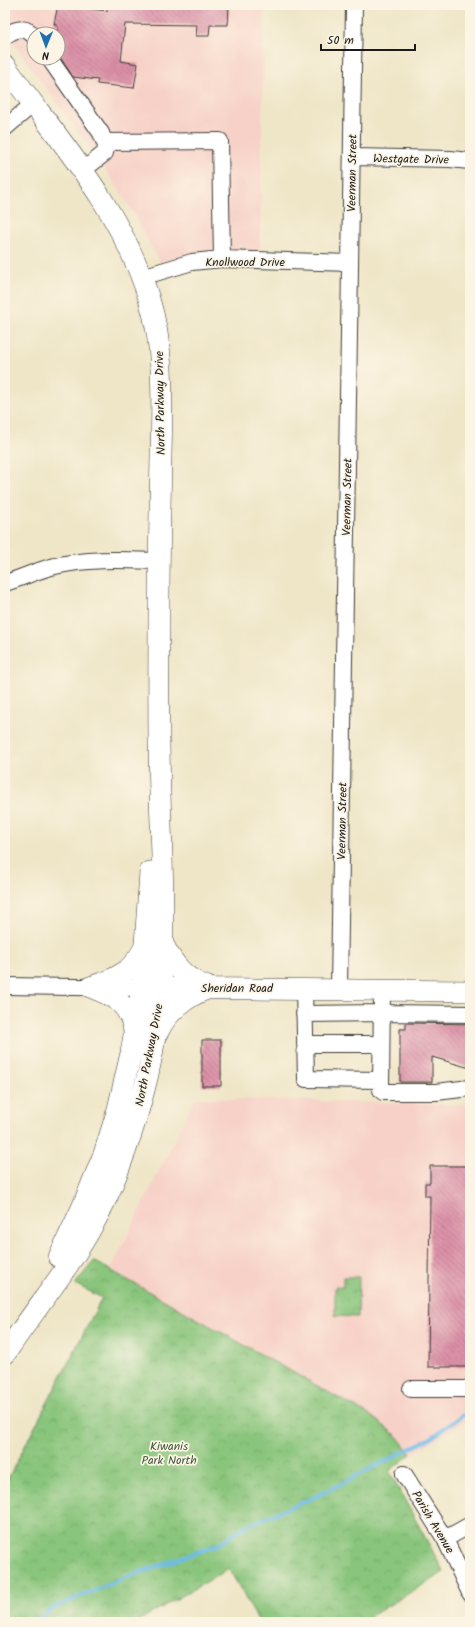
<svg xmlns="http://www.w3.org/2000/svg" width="475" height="1627" viewBox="0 0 475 1627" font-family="Kalam,sans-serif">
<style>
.built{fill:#f7d1c7;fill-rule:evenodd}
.park{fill:url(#park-crowns);stroke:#52704c}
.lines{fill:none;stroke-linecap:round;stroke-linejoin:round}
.stream{stroke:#6ebbe8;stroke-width:4}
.building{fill:url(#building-back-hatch)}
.minor-casing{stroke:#3c3a36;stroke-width:18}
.major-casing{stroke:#3c3a36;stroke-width:22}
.minor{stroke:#fff;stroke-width:16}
.major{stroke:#fff;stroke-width:21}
.labels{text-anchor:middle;stroke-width:3.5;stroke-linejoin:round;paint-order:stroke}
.street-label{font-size:12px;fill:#1c1c1c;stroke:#fcf5e5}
.park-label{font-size:12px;fill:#42573d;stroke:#fcf5e5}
</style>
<defs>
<pattern id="park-crowns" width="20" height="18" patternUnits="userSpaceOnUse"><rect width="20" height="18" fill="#89c57b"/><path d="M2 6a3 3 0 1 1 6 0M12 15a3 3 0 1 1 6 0" fill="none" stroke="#76a96a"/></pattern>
<pattern id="building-back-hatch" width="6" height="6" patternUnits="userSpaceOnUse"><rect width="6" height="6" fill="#db90a7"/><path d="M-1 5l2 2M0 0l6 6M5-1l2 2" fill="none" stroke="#b17587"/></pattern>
</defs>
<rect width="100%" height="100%" fill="#fcf5e5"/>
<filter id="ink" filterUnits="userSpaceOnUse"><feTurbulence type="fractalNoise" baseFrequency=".025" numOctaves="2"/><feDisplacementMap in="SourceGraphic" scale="8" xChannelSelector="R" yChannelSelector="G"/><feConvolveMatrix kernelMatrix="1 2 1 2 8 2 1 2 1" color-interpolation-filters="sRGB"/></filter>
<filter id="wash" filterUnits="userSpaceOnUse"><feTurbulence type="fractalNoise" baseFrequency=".012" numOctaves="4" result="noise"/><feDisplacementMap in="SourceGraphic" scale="16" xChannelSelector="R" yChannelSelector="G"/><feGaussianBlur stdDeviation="0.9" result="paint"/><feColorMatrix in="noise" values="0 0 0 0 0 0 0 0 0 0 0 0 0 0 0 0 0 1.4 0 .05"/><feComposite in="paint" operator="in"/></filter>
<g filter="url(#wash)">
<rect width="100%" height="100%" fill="#efe6c8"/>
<!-- built -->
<path class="built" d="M5 5H264L260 251 216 250 160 263 127 202 91 149 5 32ZM34 34H58V58H34Z
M195 1098 470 1105V1419L411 1454 396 1435 371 1416 110 1271Z"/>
<!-- park -->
<path class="park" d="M94 1261 371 1416 396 1435 411 1454 389 1471 444 1572 361 1622H259L229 1569 136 1622H5V1484L102 1298 75 1284Z
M343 1277H359L358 1317 335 1316V1287H343Z"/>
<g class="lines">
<!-- stream -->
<path class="stream" d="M33 1622 57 1606 127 1577 217 1545 246 1526 315 1497 431 1438 470 1410"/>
</g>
<g id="blocks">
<!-- building -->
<path class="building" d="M58 5 107 11V5H229L228 25H210L209 36H196L197 25 125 24 121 61 138 64 134 88 97 84 98 80 73 77 58 54V34H57L58 26 54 24Z
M406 1023 470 1024V1068L432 1057V1082H400V1029H406Z
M202 1040H221V1086H202Z
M430 1166H470L468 1261H470V1305H469L468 1367H428L430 1196H425V1183H430Z"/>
</g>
</g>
<g filter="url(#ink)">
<use href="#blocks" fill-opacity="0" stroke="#3c3a36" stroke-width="1"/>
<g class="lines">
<!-- minor casing -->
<g class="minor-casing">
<path id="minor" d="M5 36C15 29 25 25 34 36
M49 58 101 133 106 146 105 153 82 171
M5 128 33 104
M105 142 220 141 222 259
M353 157 450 159 470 161
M142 277 192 262 222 259 350 263
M5 583C22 578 37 570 55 566 89 558 124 560 159 561
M5 986 142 988
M304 988 306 1079 381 1080
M339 989 354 5
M382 989 381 1090 383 1092H436L470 1088
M304 1014 382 1013 470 1014
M305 1044H381
M411 1389H466L470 1387
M404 1474 445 1539 470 1593
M445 1539 470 1525"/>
</g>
<!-- major casing -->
<g class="major-casing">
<path id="major" d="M5 66C59 140 122 210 149 299 165 349 162 403 161 456 160 506 159 557 159 607 159 669 158 731 160 793 163 894 170 996 143 1094 131 1138 116 1183 94 1223 69 1269 34 1310 5 1354
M163 944C173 964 185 980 208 987
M90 987C116 979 133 972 145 946
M90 987C114 996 130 1004 134 1031
M146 988 470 991
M158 1032C167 1012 186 997 207 989
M59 1257 82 1208 104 1154 118 1109 131 1053 142 988 150 872"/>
</g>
<!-- minor -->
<use href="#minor" class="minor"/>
<!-- major -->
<use href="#major" class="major"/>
</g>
</g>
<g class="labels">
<!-- street labels -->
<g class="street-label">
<text transform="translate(411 159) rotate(1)" y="4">Westgate Drive</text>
<text transform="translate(352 173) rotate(-89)" y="4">Veerman Street</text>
<text x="245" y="266">Knollwood Drive</text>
<text transform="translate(160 403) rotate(-91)" y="4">North Parkway Drive</text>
<text transform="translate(347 497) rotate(-89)" y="4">Veerman Street</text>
<text transform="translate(342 821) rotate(-89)" y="4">Veerman Street</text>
<text x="237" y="992">Sheridan Road</text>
<text transform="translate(149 1055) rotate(-79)" y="4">North Parkway Drive</text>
<text transform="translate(433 1522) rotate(59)" y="4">Parish Avenue</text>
</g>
<!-- park labels -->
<g class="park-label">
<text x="169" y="1450">Kiwanis<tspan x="169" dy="14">Park North</tspan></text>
</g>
</g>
<!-- margin -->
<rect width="475" height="1627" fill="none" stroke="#fcf5e5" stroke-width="20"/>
<!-- north arrow -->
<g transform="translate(46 46) rotate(181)"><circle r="19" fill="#fcf5e5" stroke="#a29e95"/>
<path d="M0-3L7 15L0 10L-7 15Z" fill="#1f6fb2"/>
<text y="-6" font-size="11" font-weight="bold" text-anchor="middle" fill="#1c1c1c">N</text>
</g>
<!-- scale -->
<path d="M321 44v6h94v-6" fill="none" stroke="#1c1c1c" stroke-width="2"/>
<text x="327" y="44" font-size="12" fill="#1c1c1c" stroke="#fcf5e5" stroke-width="3" paint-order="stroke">50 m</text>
</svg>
